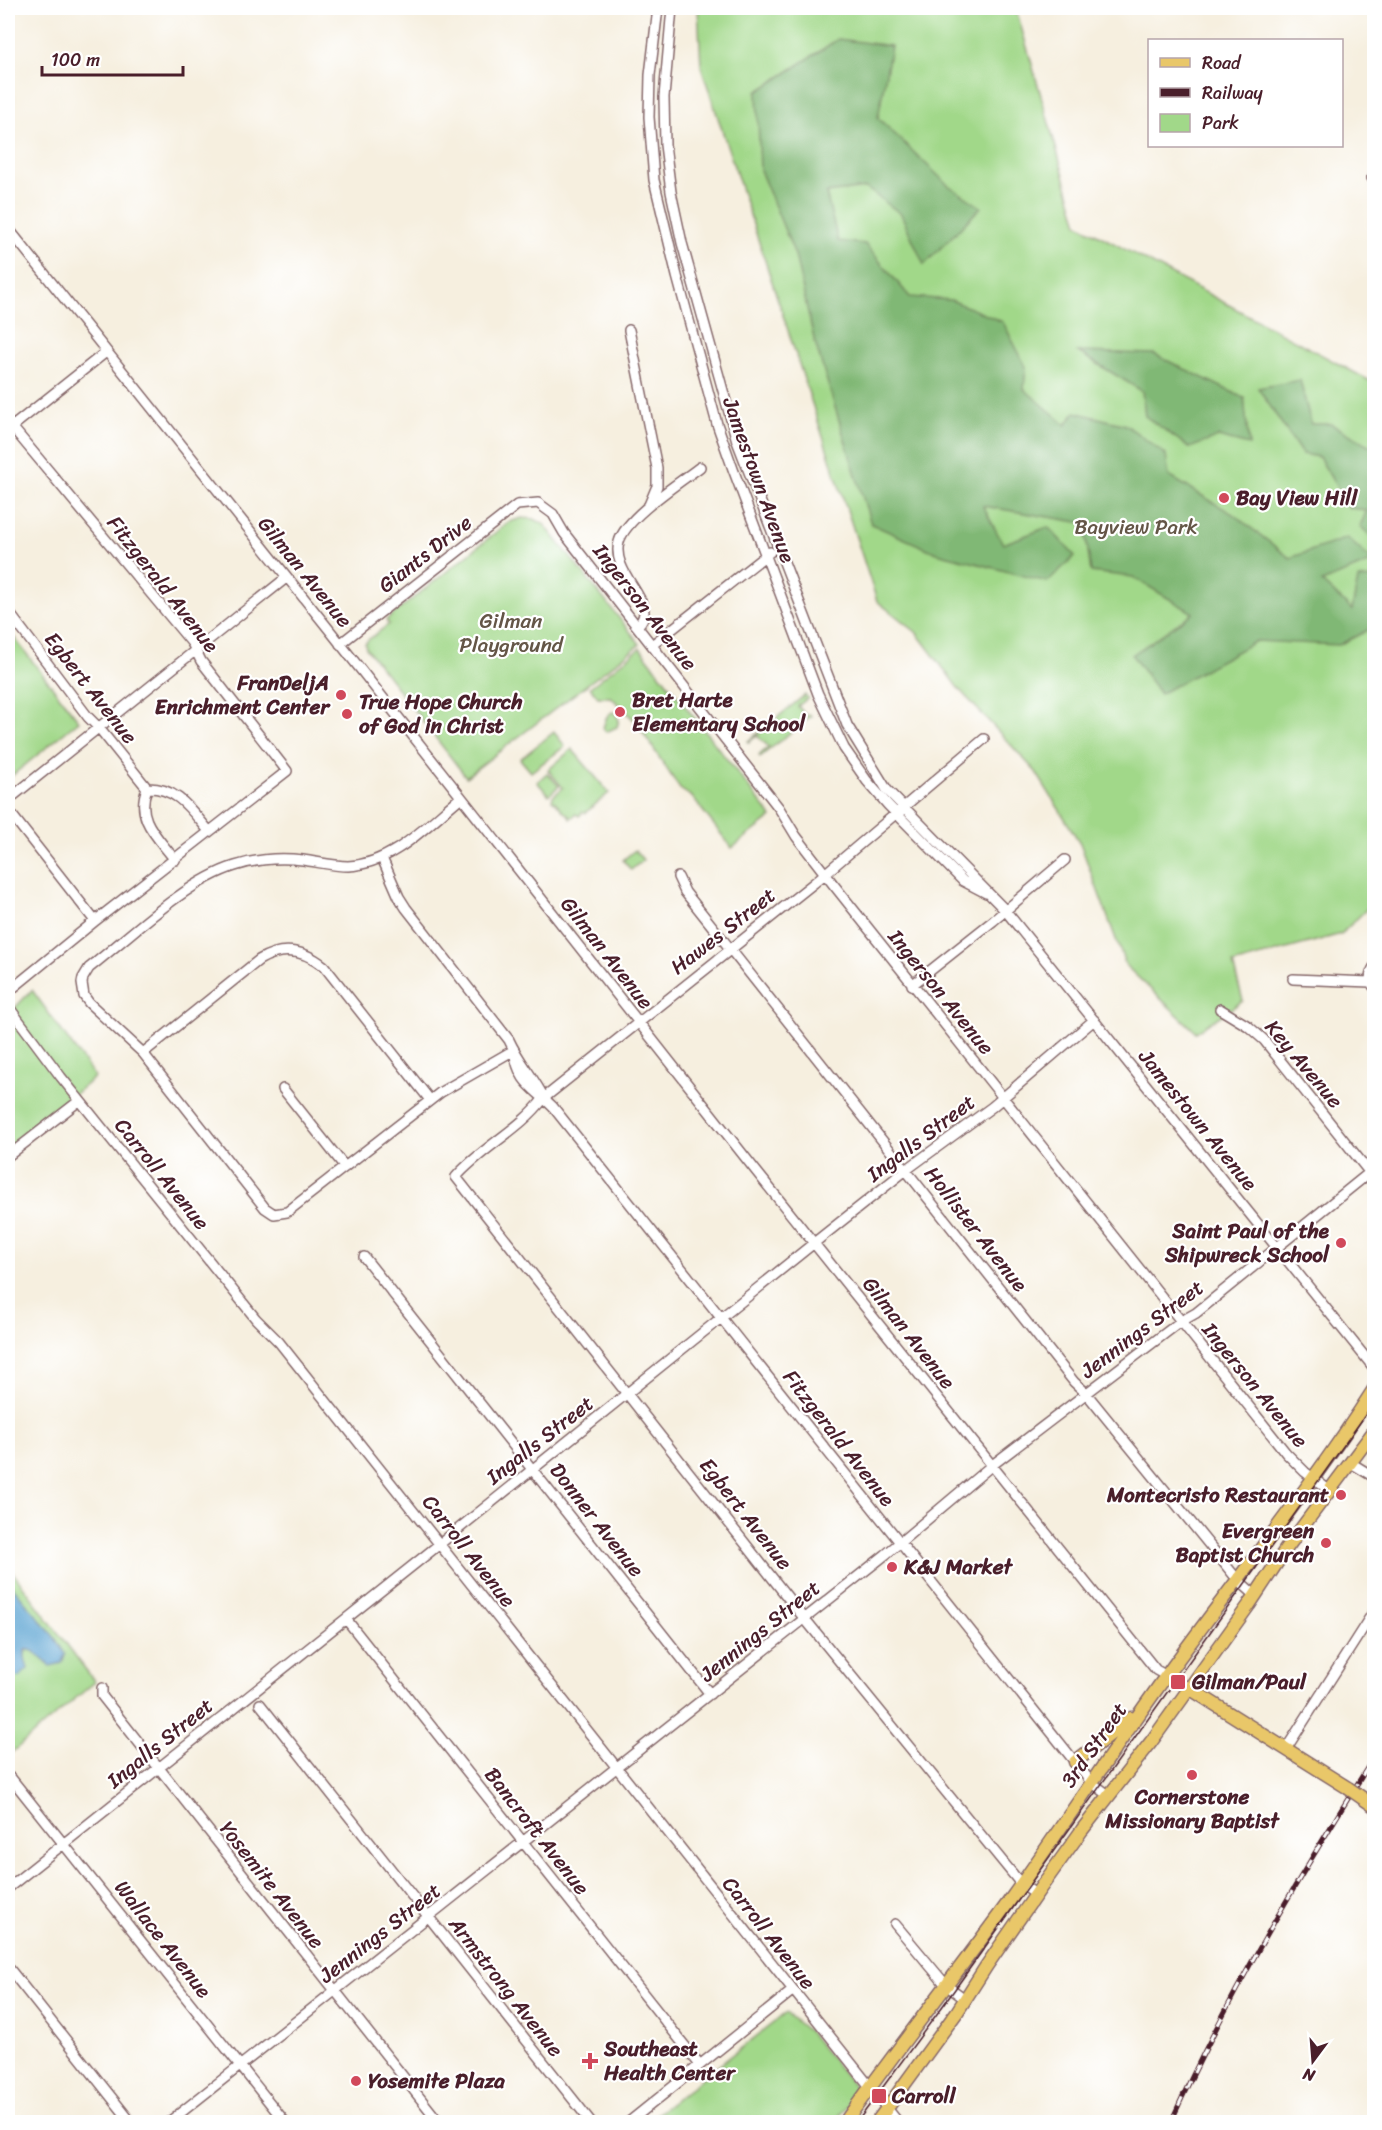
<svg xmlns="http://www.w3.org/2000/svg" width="1382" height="2130" viewBox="0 0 1382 2130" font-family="Sriracha,sans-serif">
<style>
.green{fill:#a1d889;stroke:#767c5a;stroke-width:1.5}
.forest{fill:#80b875;stroke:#656c50;stroke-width:1.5}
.water{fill:#5aa3d1;stroke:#52617e;stroke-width:1.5}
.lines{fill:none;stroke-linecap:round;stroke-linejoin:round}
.minor-casing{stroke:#86686a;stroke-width:12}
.major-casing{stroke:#86686a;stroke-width:15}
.minor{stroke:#fff;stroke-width:9}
.major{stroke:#e9c769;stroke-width:12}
.tram{stroke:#4a1f2b;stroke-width:1.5}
.rail-casing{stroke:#4a1f2b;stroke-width:5}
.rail{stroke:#fff;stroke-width:3;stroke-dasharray:9;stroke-linecap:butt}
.major-bridge-casing{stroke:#86686a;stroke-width:15;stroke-linecap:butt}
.major-bridge{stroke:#e9c769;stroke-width:12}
.poi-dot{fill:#d1495b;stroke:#fff;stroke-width:2}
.labels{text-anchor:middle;stroke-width:4.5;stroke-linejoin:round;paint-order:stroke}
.street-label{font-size:21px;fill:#4a1f2b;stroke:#fff}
.poi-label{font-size:21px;font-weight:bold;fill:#4a1f2b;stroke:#fff;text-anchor:start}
.park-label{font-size:21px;fill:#645647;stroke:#fff}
</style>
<rect width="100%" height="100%" fill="#fff"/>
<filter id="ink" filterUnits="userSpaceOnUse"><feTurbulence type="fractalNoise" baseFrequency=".0167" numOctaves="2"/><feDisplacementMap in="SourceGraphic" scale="12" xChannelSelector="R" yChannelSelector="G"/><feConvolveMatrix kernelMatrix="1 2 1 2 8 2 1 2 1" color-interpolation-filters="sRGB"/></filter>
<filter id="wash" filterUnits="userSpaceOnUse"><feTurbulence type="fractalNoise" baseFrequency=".008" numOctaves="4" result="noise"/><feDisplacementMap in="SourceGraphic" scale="24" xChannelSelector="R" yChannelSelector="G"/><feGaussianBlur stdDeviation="1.35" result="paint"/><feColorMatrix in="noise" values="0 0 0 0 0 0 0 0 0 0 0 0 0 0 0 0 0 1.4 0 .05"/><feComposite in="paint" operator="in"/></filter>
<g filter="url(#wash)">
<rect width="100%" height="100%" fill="#f6efdf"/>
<!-- green -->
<path class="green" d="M698 8 1016 9 1078 224 1374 383V902L1341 934 1233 964 1243 1001 1196 1032 1126 966 1080 843 1036 772 958 688 916 632 877 601 701 66Z
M522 518 533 519 543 523 640 644 466 777 366 648 365 644 368 640 389 624 386 620 509 522Z
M8 630 79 721 8 779Z
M640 648 772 817 732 848 692 797 680 789 636 722 611 697H598L590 687Z
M805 695 808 698 798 706 806 716 809 714 811 716 760 757 759 755 769 747 759 738 758 735 749 742 748 741Z
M612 712 615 713 619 720 617 727 606 732 603 728C605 721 606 716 612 712Z
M554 732 565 746 531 772 520 759Z
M572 749 609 793 585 813 583 812 579 816 576 814 570 819 569 815C561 812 559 803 552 800L553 796 563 788 548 770Z
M547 773 559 786 549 795 537 782Z
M635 850 643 860 631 870 623 860Z
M32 990 95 1077 8 1149V1015Z
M8 1566 95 1682 11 1753 8 1749V1659L20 1658 43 1634 8 1588Z
M786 2013 809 2032 858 2091 835 2122H647Z"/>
<!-- forest -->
<path class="forest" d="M838 39 891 46 878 118 948 185 981 207 924 265 901 214 866 188 826 193 838 241 865 244 910 297 951 300 1003 322 1026 367 1024 389 1066 425 1075 412 1126 425 1166 455 1169 476 1233 514 1290 558 1347 538 1373 561 1322 582 1352 610 1358 579 1374 578V627L1339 645 1256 641 1160 694 1132 655 1193 613 1133 577 1091 572 1084 523 983 506 1003 544 1048 527 1075 556 1047 582 937 553 871 524 814 339 795 255 760 170 757 92Z
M1078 352 1154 354 1244 398 1249 445 1218 437 1190 448 1145 416 1142 391Z
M1300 380 1311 424H1331L1374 448V539L1360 526 1367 510 1349 508 1319 457 1302 454 1258 388Z"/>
<!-- water -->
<path class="water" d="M8 1581 55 1638 65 1654 62 1663 50 1666 33 1651 25 1649V1658L28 1669 19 1677H8Z"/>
</g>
<g filter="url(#ink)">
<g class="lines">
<!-- minor casing -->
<g class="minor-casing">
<path id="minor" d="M658 8 650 75 649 117 654 180 677 276 717 424 733 469 818 694 844 748 867 781 888 805 963 881 986 893
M672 8 664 97 665 145 671 192 682 243 737 441 847 725 887 790 1005 910 1374 1368
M1374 176 1372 178 1374 181
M8 228 335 637 756 1171 1156 1670 1189 1688
M629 330 657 468V486L649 505
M8 422 192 643 201 661 287 771 95 921 8 992
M8 430 106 352
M8 611 88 717 99 728 147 788
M638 625C661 604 610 575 619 542 625 518 679 483 700 467
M340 644 517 505 538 503 553 514 564 533 779 808 796 836 833 884 1286 1453 1305 1472 1330 1491
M652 645 770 552
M984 739 814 883 544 1098C520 1130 482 1147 456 1177L796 1608 1021 1884 1037 1895
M147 788C135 819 157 836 175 860
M147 788C177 787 191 810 209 831
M460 798C428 824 393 864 348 866 333 866 318 862 303 860 280 857 257 859 235 866 186 881 130 936 89 968L83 978 82 983 84 996 89 1003 143 1053 265 1208 274 1214 287 1212 441 1092 514 1050
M8 800 286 578
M8 810 95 921
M382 858 399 897 406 908 509 1040C518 1060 534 1078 544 1098
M678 877 685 892 1074 1382 1086 1393 1237 1579 1255 1595
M1374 967C1369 975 1369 980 1374 987
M1293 979 1370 982
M912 985 993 921 1065 860
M8 1006 61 1077 256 1319 279 1342 898 2122
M1220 1009 1248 1026 1264 1040 1374 1178
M514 1050C519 1084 532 1086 553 1107L1091 1782 1110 1796
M143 1053 259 960C282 946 304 950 324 966L430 1100
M283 1089 345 1167
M8 1156 79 1101
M364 1257 710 1694
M1351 1463 1374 1477
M346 1619 700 2065
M102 1688V1696L439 2122
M260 1704 591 2122
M1286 1749 1374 1611
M11 1778 285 2122
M8 1888 426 1555 824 1235 906 1170 992 1107 1094 1020
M895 1924 946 1985 965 1999
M8 1967 131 2122
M169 2122 885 1555 991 1466 1180 1322 1196 1313 1374 1169
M629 2122 792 1991"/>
</g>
<!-- major casing -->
<g class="major-casing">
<path id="major" d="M1189 1688 1348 1788
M1075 1762 1131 1718
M845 2122C899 2046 958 1972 1013 1896 1067 1820 1119 1741 1174 1665 1241 1573 1313 1485 1374 1389
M877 2122 957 2012 987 1965 1044 1883 1082 1830 1151 1742 1249 1605 1286 1549 1374 1431"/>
</g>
<!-- minor -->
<use href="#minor" class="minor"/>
<!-- major -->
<use href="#major" class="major"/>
<!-- tram -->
<path class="tram" d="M857 2122 945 2003 1374 1403"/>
<!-- rail casing -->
<g class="rail-casing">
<path id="rail" d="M1171 2122C1228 1995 1300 1875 1374 1757"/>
</g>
<!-- rail -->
<use href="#rail" class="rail"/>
<!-- major-bridge casing -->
<g class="major-bridge-casing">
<path id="major-bridge" d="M1348 1788 1374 1806"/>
</g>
<!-- major-bridge -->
<use href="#major-bridge" class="major-bridge"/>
</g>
</g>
<!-- markers -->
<g class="poi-dot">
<circle cx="1224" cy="498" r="6"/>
<circle cx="341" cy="695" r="6"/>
<circle cx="620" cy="712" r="6"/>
<circle cx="347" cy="714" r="6"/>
<circle cx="1341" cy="1243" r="6"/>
<circle cx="1341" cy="1495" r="6"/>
<circle cx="1326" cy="1543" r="6"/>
<circle cx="892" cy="1567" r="6"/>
<rect x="1170" y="1674" width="16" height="16" rx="3"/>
<circle cx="1192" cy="1775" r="6"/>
<path d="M587 2052h6v6h6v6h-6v6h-6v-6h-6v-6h6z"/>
<circle cx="356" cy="2081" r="6"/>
<rect x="871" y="2088" width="16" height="16" rx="3"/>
</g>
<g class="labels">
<!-- street labels -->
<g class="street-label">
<text transform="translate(759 480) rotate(70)" y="7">Jamestown Avenue</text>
<text transform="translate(425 554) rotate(-38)" y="7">Giants Drive</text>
<text transform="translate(305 572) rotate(51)" y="7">Gilman Avenue</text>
<text transform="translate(163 584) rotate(52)" y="7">Fitzgerald Avenue</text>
<text transform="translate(645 607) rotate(52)" y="7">Ingerson Avenue</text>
<text transform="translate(91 688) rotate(52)" y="7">Egbert Avenue</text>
<text transform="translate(723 931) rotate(-38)" y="7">Hawes Street</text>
<text transform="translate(607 953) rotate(52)" y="7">Gilman Avenue</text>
<text transform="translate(941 992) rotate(51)" y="7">Ingerson Avenue</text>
<text transform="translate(1304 1064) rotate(50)" y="7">Key Avenue</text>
<text transform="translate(1198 1120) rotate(51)" y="7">Jamestown Avenue</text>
<text transform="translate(921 1138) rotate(-37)" y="7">Ingalls Street</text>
<text transform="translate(162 1174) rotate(51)" y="7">Carroll Avenue</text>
<text transform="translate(976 1229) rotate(52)" y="7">Hollister Avenue</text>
<text transform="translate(1142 1329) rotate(-37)" y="7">Jennings Street</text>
<text transform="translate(909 1333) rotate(52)" y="7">Gilman Avenue</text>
<text transform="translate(1255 1385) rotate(51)" y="7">Ingerson Avenue</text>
<text transform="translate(839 1438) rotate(52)" y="7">Fitzgerald Avenue</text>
<text transform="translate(540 1440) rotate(-38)" y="7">Ingalls Street</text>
<text transform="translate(746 1514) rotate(52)" y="7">Egbert Avenue</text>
<text transform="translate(597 1520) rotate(52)" y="7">Donner Avenue</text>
<text transform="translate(469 1551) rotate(52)" y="7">Carroll Avenue</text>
<text transform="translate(760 1631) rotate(-39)" y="7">Jennings Street</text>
<text transform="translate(160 1743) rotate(-39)" y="7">Ingalls Street</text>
<text transform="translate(1094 1745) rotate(-55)" y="7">3rd Street</text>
<text transform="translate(537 1831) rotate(52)" y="7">Bancroft Avenue</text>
<text transform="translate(272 1885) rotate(52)" y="7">Yosemite Avenue</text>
<text transform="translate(380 1933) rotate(-38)" y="7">Jennings Street</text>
<text transform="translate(769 1933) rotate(52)" y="7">Carroll Avenue</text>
<text transform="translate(163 1939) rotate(52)" y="7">Wallace Avenue</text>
<text transform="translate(506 1987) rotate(52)" y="7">Armstrong Avenue</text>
</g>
<!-- poi labels -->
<g class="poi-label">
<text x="1236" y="505">Bay View Hill</text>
<text x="329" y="690" text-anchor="end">FranDeljA<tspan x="329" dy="24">Enrichment Center</tspan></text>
<text x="632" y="707">Bret Harte<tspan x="632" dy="24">Elementary School</tspan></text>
<text x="359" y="709">True Hope Church<tspan x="359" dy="24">of God in Christ</tspan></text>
<text x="1329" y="1238" text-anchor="end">Saint Paul of the<tspan x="1329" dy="24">Shipwreck School</tspan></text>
<text x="1329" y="1502" text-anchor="end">Montecristo Restaurant</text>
<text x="1314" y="1538" text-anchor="end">Evergreen<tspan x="1314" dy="24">Baptist Church</tspan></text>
<text x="904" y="1574">K&amp;J Market</text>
<text x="1192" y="1689">Gilman/Paul</text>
<text x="1192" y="1804" text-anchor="middle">Cornerstone<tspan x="1192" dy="24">Missionary Baptist</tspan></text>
<text x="604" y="2056">Southeast<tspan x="604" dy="24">Health Center</tspan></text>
<text x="368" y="2088">Yosemite Plaza</text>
<text x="892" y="2103">Carroll</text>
</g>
<!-- park labels -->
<g class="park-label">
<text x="1136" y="534">Bayview Park</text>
<text x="511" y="628">Gilman<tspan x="511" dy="24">Playground</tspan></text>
</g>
</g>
<!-- margin -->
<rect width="1382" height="2130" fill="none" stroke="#fff" stroke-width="30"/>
<!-- legend -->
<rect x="1148" y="39" width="195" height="108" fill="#ffffff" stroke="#b7a5aa" stroke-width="1.5"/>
<rect x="1160" y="58" width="30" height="9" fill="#e9c769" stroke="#b7a5aa" stroke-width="1.5"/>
<text x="1202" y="69" font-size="18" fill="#4a1f2b">Road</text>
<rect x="1160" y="88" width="30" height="9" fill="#4a1f2b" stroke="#b7a5aa" stroke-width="1.5"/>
<text x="1202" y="99" font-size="18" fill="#4a1f2b">Railway</text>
<rect x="1160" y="114" width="30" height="18" fill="#a1d889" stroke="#b7a5aa" stroke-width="1.5"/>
<text x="1202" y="129" font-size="18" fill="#4a1f2b">Park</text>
<!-- north arrow -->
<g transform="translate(1313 2061) rotate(196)" stroke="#ffffff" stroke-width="4.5" paint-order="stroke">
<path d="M0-4.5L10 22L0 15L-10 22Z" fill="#4a1f2b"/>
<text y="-9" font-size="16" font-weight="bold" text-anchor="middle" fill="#4a1f2b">N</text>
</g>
<!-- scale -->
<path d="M42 66v9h141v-9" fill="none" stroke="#4a1f2b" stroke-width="3"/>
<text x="51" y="66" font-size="18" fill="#4a1f2b" stroke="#ffffff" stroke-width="4.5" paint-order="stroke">100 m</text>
</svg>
